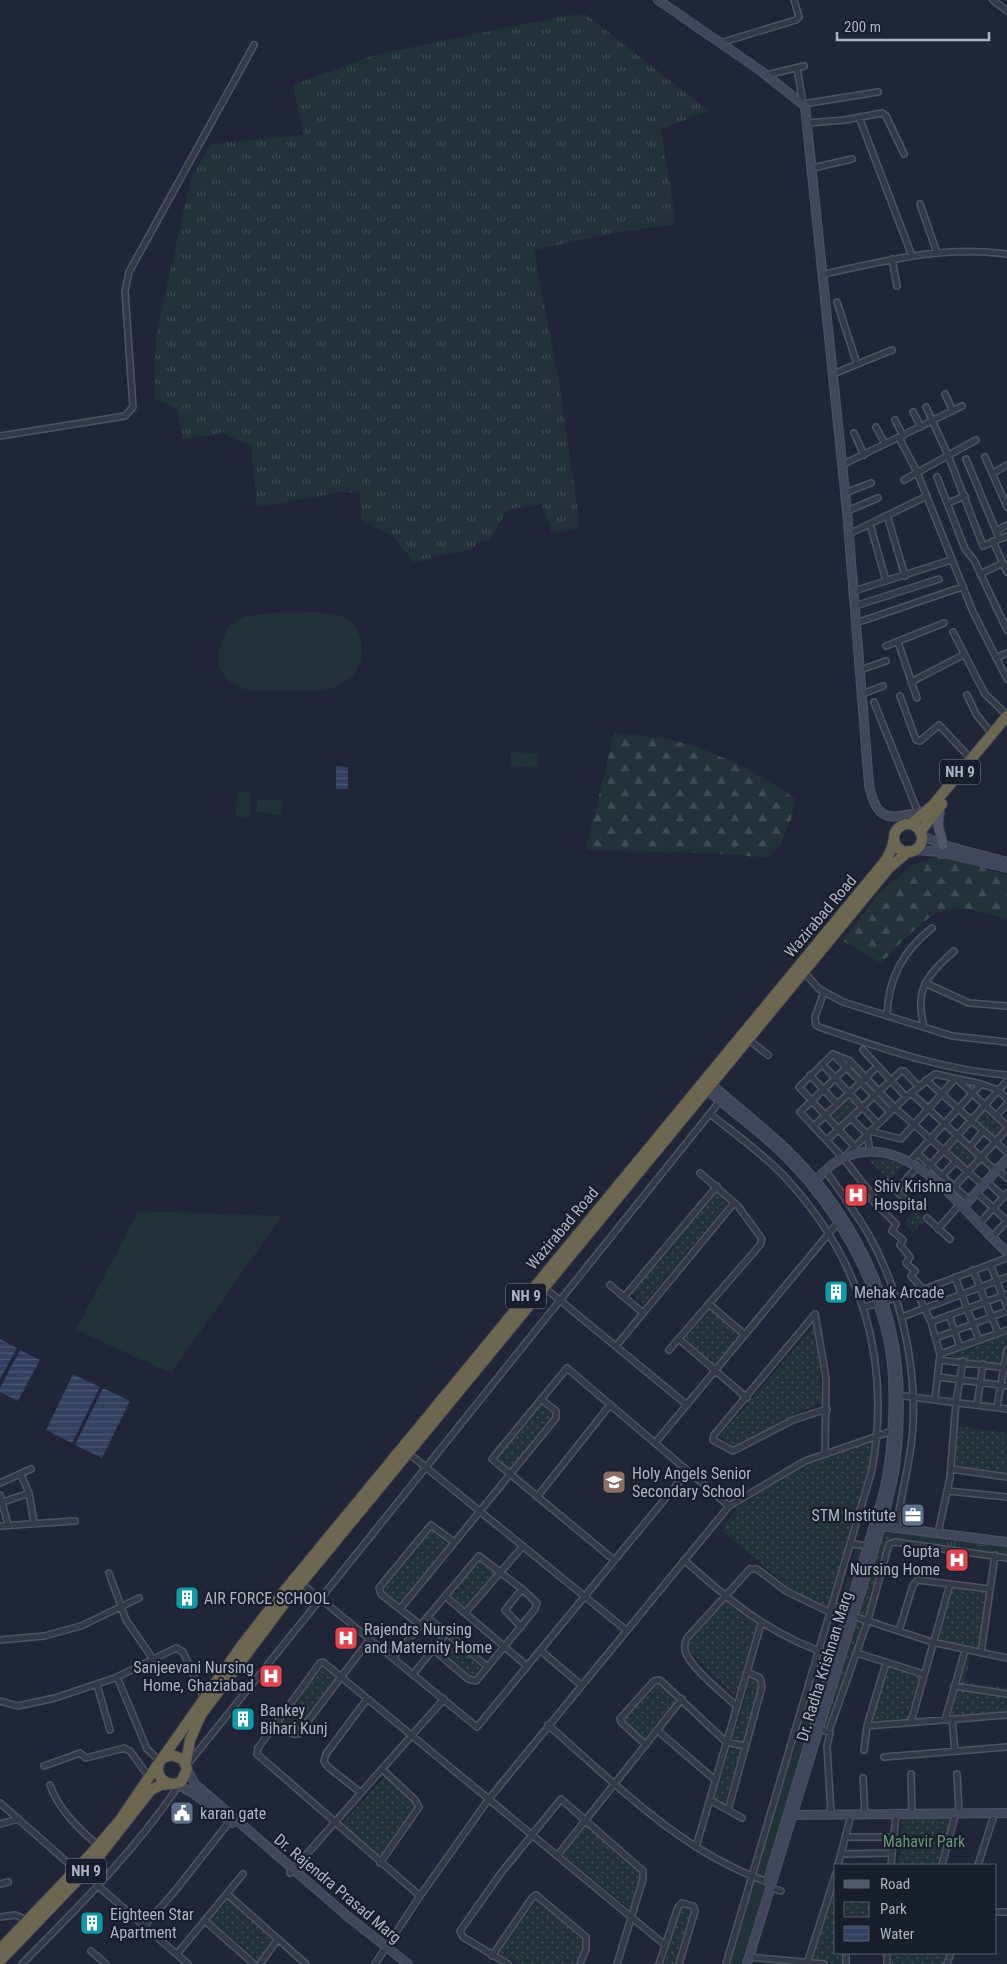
<svg xmlns="http://www.w3.org/2000/svg" width="1007" height="1964" viewBox="0 0 1007 1964" font-family="'Roboto Condensed',sans-serif">
<style>
.grass{fill:url(#grass-tufts)}
.forest{fill:url(#forest-firs)}
.park{fill:url(#park-dots)}
.garden{fill:#223238}
.water{fill:url(#water-rules)}
.lines{fill:none;stroke-linecap:round;stroke-linejoin:round}
.street-casing{stroke:#4e5362;stroke-width:8}
.secondary-casing{stroke:#4e5362;stroke-width:10}
.primary-casing{stroke:#3d4251;stroke-width:11}
.highway-casing{stroke:#3b404f;stroke-width:12}
.street{stroke:#333947;stroke-width:5}
.secondary{stroke:#41475a;stroke-width:8}
.primary{stroke:#515767;stroke-width:9}
.highway{stroke:#6d6650;stroke-width:10}
.labels{text-anchor:middle;stroke-width:4.5;stroke-linejoin:round;paint-order:stroke}
.shield{fill:#191e2c;stroke:#818696;stroke-width:1}
.shield-label{font-size:15px;font-weight:bold;fill:#adb3c4}
.street-label{font-size:16px;fill:#adb3c4;stroke:#191e2c}
.poi-label{font-size:16px;fill:#adb3c4;stroke:#191e2c;text-anchor:start}
.park-label{font-size:16px;fill:#659476;stroke:#191e2c}
</style>
<defs>
<pattern id="grass-tufts" width="24" height="20" patternUnits="userSpaceOnUse" patternTransform="scale(1.25)"><rect width="24" height="20" fill="#223238"/><path d="M3 7l-1-3M5 7V3M7 7l1-3M15 17l-1-3M17 17v-4M19 17l1-3" fill="none" stroke="#3f4d53"/></pattern>
<pattern id="forest-firs" width="22" height="20" patternUnits="userSpaceOnUse" patternTransform="scale(1.25)"><rect width="22" height="20" fill="#223238"/><path d="M5 1l3.5 6h-7zM16 11l3.5 6h-7z" fill="#3f4d53"/></pattern>
<pattern id="park-dots" width="8" height="8" patternUnits="userSpaceOnUse" patternTransform="scale(1.25)"><rect width="8" height="8" fill="#223238"/><path d="M2 2h.1M6 6h.1" fill="none" stroke="#3f4d53" stroke-width="1.8" stroke-linecap="round"/></pattern>
<pattern id="water-rules" width="6" height="5" patternUnits="userSpaceOnUse" patternTransform="scale(1.25)"><rect width="6" height="5" fill="#333f5f"/><path d="M0 2.5h6" fill="none" stroke="#4e5874"/></pattern>
</defs>
<rect width="100%" height="100%" fill="#202637"/>
<!-- grass -->
<path class="grass" d="M585 14 709 111 661 129 676 224 620 232 534 250 560 388 580 527 552 534 542 504 507 510 490 540 477 543 472 549 414 562 391 535 362 521 359 493 342 492 257 507 251 446 223 433 182 439 178 409 154 399 156 335 191 178 211 144 304 135 293 85 374 55 558 17Z
M894 1533 1007 1545V1557L891 1542Z"/>
<!-- forest -->
<path class="forest" d="M614 733C634 736 656 736 675 741 715 751 762 774 795 799L791 819 779 848 766 858 728 854 586 850Z
M945 855 1007 875V919C990 915 968 906 950 909 925 913 899 946 881 963L843 941 879 893 912 865Z"/>
<!-- park -->
<path class="park" d="M849 1095 859 1106 838 1126 827 1115Z
M984 1108 1006 1128 995 1140 974 1120Z
M957 1138 979 1158 968 1170 946 1150Z
M889 1159 905 1164 890 1180 868 1160Z
M716 1191 729 1202 644 1304 631 1293Z
M916 1211 925 1220 913 1232 905 1224 906 1220Z
M709 1309 741 1336 715 1366 683 1339Z
M813 1327 820 1365 822 1402 733 1447 720 1436Z
M1007 1331V1349L1002 1365 943 1355Z
M543 1402 556 1413 510 1469 497 1458Z
M958 1426 1007 1433V1476L954 1469Z
M875 1440 873 1469 832 1610 791 1589 721 1530 738 1507 797 1469Z
M434 1526 452 1540 399 1605 381 1590Z
M882 1532 894 1533 831 1730 821 1727Z
M481 1556 498 1570 466 1609 449 1594Z
M951 1587 988 1592 980 1651 935 1639Z
M726 1600 758 1627 738 1699 686 1647Z
M450 1637 485 1666 473 1680 439 1650Z
M970 1659 966 1678 969 1682 1007 1688V1713L947 1719 963 1660Z
M324 1661 339 1675 296 1733 280 1722Z
M890 1662 926 1671 911 1722 870 1726Z
M752 1674 763 1679 725 1804 715 1799Z
M658 1680 678 1700 644 1741 624 1721Z
M386 1775 419 1803 380 1857 342 1824Z
M903 1815 956 1817 942 1865H898Z
M588 1824 645 1871 633 1911 563 1855Z
M832 1888 836 1889V1953H847L846 1964 808 1962Z
M539 1897 586 1938 576 1964H518L499 1953Z
M229 1899 275 1938 258 1961 210 1921Z
M682 1905 694 1908 677 1964H664Z
M892 1953H949L945 1964H891Z"/>
<!-- garden -->
<path class="garden" d="M315 612C327 613 344 614 353 624 364 636 365 662 354 674 349 680 340 685 332 688 319 693 280 690 264 691 231 692 209 672 223 639 225 634 228 626 233 623 255 609 289 613 315 612Z
M511 752 538 753V767L511 766Z
M237 791 251 792V817H236Z
M258 799 283 801 281 815 256 812Z
M138 1211 282 1216 171 1373 76 1330Z
M857 1546 869 1548 746 1964H728Z"/>
<!-- water -->
<path class="water" d="M336 766 348 767V789H336Z
M0 1339 17 1348 0 1379Z
M20 1350 40 1360 18 1401 0 1392V1388Z
M73 1374 100 1387 72 1443 46 1430Z
M103 1388 130 1401 102 1458 75 1445Z"/>
<g class="lines">
<!-- street casing -->
<g class="street-casing">
<path id="street" d="M993 0 1007 11
M720 43 796 20 799 17 794 0
M797 68 803 104 878 92
M766 75 804 66
M859 117 912 256
M808 123 845 120 882 113 886 116 904 154
M813 168 852 159
M920 204 937 253
M892 259 897 286
M824 274C885 261 944 245 1007 254
M837 302 857 364
M833 374 892 350
M945 394 953 411
M926 407 948 455 983 546 1007 536
M913 412 921 427
M895 420 903 436
M876 427 885 444
M854 433 864 455
M0 436 125 416 133 407 125 291 129 272 254 45
M899 438 917 472 973 612 1007 679
M985 457 1007 507
M966 459 999 538
M842 465 962 406
M993 473 1007 465
M937 477 965 549 974 560 1007 630
M904 480 976 440
M845 493 871 483
M948 503 965 496
M847 511 878 498
M887 515 905 576
M870 524 886 581
M996 531 1007 525
M849 534 927 496
M993 541 1007 572
M980 574 1003 563
M854 591 951 560
M855 606 939 579
M856 623 962 587
M953 632 985 694 1007 715
M898 642 917 698
M886 646 944 623
M996 658 1007 653
M860 670 886 661
M911 682 963 655
M862 694 883 686
M967 695 976 714 992 734
M900 696 916 740 920 741 939 725 971 759
M874 702 918 812
M804 972 819 989 843 1002 952 1036 1007 1042
M925 983 969 1003 1007 1006
M824 992 815 1017 816 1025 819 1027C881 1048 942 1070 1007 1075
M887 1016C888 978 903 951 932 928
M924 1026C914 989 927 976 954 951
M748 1039 768 1055
M863 1050 906 1097
M833 1054 890 1112
M851 1063 800 1112 843 1158 874 1197 872 1200 896 1224 892 1231 903 1240 900 1245 910 1257 906 1263 915 1271 911 1276 923 1289
M822 1064 878 1124
M810 1075 837 1104
M957 1079 1007 1126
M926 1080 1007 1152
M911 1093 996 1171
M710 1114C735 1134 761 1152 783 1175 861 1258 892 1358 872 1470L726 1964
M996 1116 1007 1104
M851 1118 867 1134 870 1152
M814 1126 878 1066
M870 1131 901 1139 955 1079
M827 1140 901 1071H904L918 1086
M854 1146 799 1087 833 1054 850 1061 895 1108 983 1185
M970 1147 983 1131
M917 1153 969 1200
M843 1158 906 1097 935 1074 981 1084
M910 1161 981 1084 998 1090 1007 1099
M997 1169 1007 1178
M826 1171C841 1193 857 1214 870 1237 904 1299 921 1383 910 1453 906 1478 900 1503 896 1528
M924 1172 1007 1081
M942 1176 956 1161
M986 1181 1004 1197
M886 1182 915 1208
M954 1187 1007 1129
M896 1191 917 1167
M976 1192 1007 1221
M927 1218 950 1239
M979 1224 1007 1193
M938 1229 960 1204
M992 1237 1007 1221
M990 1264 1007 1307
M973 1270 998 1333
M955 1277 979 1340
M937 1284 943 1300
M610 1285 624 1297
M545 1288 687 1405
M917 1292 931 1322 940 1354 935 1399
M709 1304 745 1335
M864 1307 917 1292 1007 1258
M643 1313 624 1297 717 1186
M815 1314 714 1435 713 1440 733 1451 793 1420 827 1409
M815 1314 826 1378 825 1454
M949 1315 960 1347
M902 1317 1007 1277
M931 1322 1007 1294
M936 1338 1007 1311
M679 1339 747 1398
M616 1346 734 1203
M669 1350 760 1245 762 1239 738 1206 700 1173
M940 1354 1007 1330
M940 1360 1007 1368
M939 1377 1007 1386
M896 1395 1007 1409
M977 1405 983 1364
M997 1407 1007 1350
M655 1443 840 1220
M407 1452 626 1630
M951 1469 1007 1477
M21 1475 29 1493 34 1523
M0 1483 31 1469
M948 1491 1007 1497
M0 1495 8 1525
M537 1497 610 1405
M3 1502 29 1493
M0 1526 75 1521
M938 1533 950 1478 956 1402 963 1361
M852 1544 868 1546
M614 1560 492 1459 567 1368 729 1506
M684 1560C731 1602 772 1637 834 1656
M109 1573 126 1620 153 1659
M301 1583 477 1727 688 1471
M445 1596 527 1666
M833 1606 849 1610
M400 1609 556 1418V1411L541 1399
M465 1613 523 1546
M853 1616 932 1642 1007 1658
M427 1617 488 1667
M420 1625 381 1594 379 1588 431 1525 454 1542
M521 1627 505 1610 522 1589
M899 1631 913 1585 918 1580 990 1589
M0 1640 44 1636 81 1626 139 1598
M540 1650 581 1685
M857 1653 923 1674
M981 1653 995 1555
M393 1658 479 1556 522 1589 537 1603 535 1609 476 1681 468 1679 434 1650
M413 1674 447 1633
M117 1677 147 1749 160 1761
M97 1685 110 1730
M954 1686 1007 1694
M0 1701 18 1706 55 1698 115 1678 176 1648 183 1652 204 1698
M736 1706C724 1694 688 1666 685 1650 684 1645 685 1642 687 1638L750 1569H757L786 1591 831 1613
M952 1719 955 1751
M945 1720 965 1650
M277 1722 293 1734H298L370 1639
M911 1722 950 1584
M548 1725C618 1786 681 1852 770 1883
M867 1726 1007 1715
M819 1728 830 1733 827 1746 831 1814
M830 1728 868 1620 889 1544 895 1542 1007 1558
M657 1730 715 1780
M646 1745 622 1723 620 1719 654 1681 660 1680 726 1742 745 1746
M864 1750 867 1726 886 1663
M884 1757 1007 1747
M187 1765 720 1101
M44 1766 80 1753 86 1758 124 1748 130 1751 149 1777
M911 1774 912 1814
M957 1774 959 1812
M863 1778 865 1815
M50 1785C59 1810 78 1829 98 1845
M361 1793 328 1767 324 1761 326 1754 367 1699
M710 1800 742 1818
M0 1803 76 1870
M728 1810 762 1687 760 1678 747 1672
M0 1824 19 1819
M845 1837H894
M696 1847 761 1624
M841 1854 892 1853
M557 1856 682 1699
M380 1863 419 1807 415 1800 382 1769
M838 1865 851 1815
M891 1865 896 1815
M942 1865 956 1812
M978 1865 995 1812
M290 1873 444 1699
M0 1884 8 1882
M98 1886 188 1964
M771 1888 781 1891
M227 1894 306 1964
M420 1896 257 1754 258 1748 320 1663 323 1662 665 1945
M996 1912H1007
M0 1917 15 1915 28 1920
M205 1921 254 1964
M144 1926 175 1891 230 1821
M91 1951 106 1964
M177 1954 243 1874
M492 1956 532 1898 536 1895 586 1937V1949L580 1964
M749 1957 824 1964
M22 1964C76 1909 131 1855 175 1791V1784
M260 1964 278 1939
M375 1964 420 1896 488 1800 729 1506 805 1461 892 1431
M508 1964 463 1937 460 1931 501 1873 561 1799 643 1871V1879L617 1964
M659 1964 678 1907 682 1903 693 1906 695 1911 679 1964
M807 1964 836 1873
M846 1964V1953
M887 1964V1953
M947 1964 951 1953"/>
</g>
<!-- secondary casing -->
<g class="secondary-casing">
<path id="secondary" d="M658 0 761 71 805 106 847 511 869 785C878 827 892 817 925 811
M921 835 943 845 1007 862
M915 850 940 852 1007 868
M709 1082C736 1107 768 1130 794 1157 841 1204 878 1270 892 1334 901 1376 900 1425 895 1467 892 1487 886 1507 881 1526L747 1964
M704 1087C733 1113 766 1135 793 1164 837 1210 872 1272 887 1334 898 1379 894 1447 884 1492L768 1881
M812 1184C821 1175 830 1164 841 1159 908 1125 964 1214 1007 1252
M963 1207 1007 1159
M881 1526 1007 1542
M187 1769 195 1784 346 1915 408 1964
M176 1784 193 1793 232 1823
M789 1815 1007 1813"/>
</g>
<!-- primary casing -->
<g class="primary-casing">
<path id="primary" d="M940 807 938 825 943 845"/>
</g>
<!-- highway casing -->
<g class="highway-casing">
<path id="highway" d="M911 824 933 805 1007 716
M894 838a14 14 0 1 1 28 0a14 14 0 1 1-28 0Z
M920 832 942 804
M163 1758 171 1755 183 1759 187 1769 181 1782C167 1788 155 1778 159 1763L242 1645 280 1596 886 860 892 848 894 838
M186 1762 190 1740 201 1715 284 1604 889 868 909 851
M0 1949 89 1856 120 1820 158 1764
M0 1961 93 1864 151 1790 161 1785 170 1784"/>
</g>
<!-- street -->
<use href="#street" class="street"/>
<!-- secondary -->
<use href="#secondary" class="secondary"/>
<!-- primary -->
<use href="#primary" class="primary"/>
<!-- highway -->
<use href="#highway" class="highway"/>
</g>
<!-- icons -->
<defs>
<g id="hospital-square" transform="scale(1.25)"><rect x="-9" y="-9" width="18" height="18" rx="4" fill="#e0444e" stroke="#191e2c"/><path d="M-5-5h3v3.5h4V-5h3V5h-3V1.5h-4V5h-3Z" fill="#fff"/></g>
<g id="building-square" transform="scale(1.25)"><rect x="-9" y="-9" width="18" height="18" rx="4" fill="#0f9aa8" stroke="#191e2c"/><path d="M-4-6H4V6H1V3H-1V6H-4ZM-2.5-4.3h1.7v1.8h-1.7ZM.8-4.3h1.7v1.8H.8ZM-2.5-1h1.7V.8h-1.7ZM.8-1h1.7V.8H.8Z" fill="#fff"/></g>
<g id="school-square" transform="scale(1.25)"><rect x="-9" y="-9" width="18" height="18" rx="4" fill="#8d6e63" stroke="#191e2c"/><path d="M0-5L7-2L0 1L-7-2ZM-4 1L0 2.5L4 1V4Q0 6-4 4Z" fill="#fff"/></g>
<g id="office-square" transform="scale(1.25)"><rect x="-9" y="-9" width="18" height="18" rx="4" fill="#5c6f8a" stroke="#191e2c"/><path d="M-6-3h4V-5.5h4V-3h4V5H-6ZM-1-4.5V-3h2v-1.5ZM-6 0V1H6V0Z" fill="#fff"/></g>
<g id="civic-square" transform="scale(1.25)"><rect x="-9" y="-9" width="18" height="18" rx="4" fill="#5c6f8a" stroke="#191e2c"/><path d="M-.6-6.5H3V-4.5H.6V-3L4-1V1h2V6H-6V1h2V-1L-.6-3ZM-1.2 2.5V6h2.4V2.5Z" fill="#fff"/></g>
</defs>
<g fill-rule="evenodd">
<use href="#hospital-square" x="856" y="1195"/>
<use href="#building-square" x="836" y="1292"/>
<use href="#school-square" x="614" y="1482"/>
<use href="#office-square" x="913" y="1515"/>
<use href="#hospital-square" x="957" y="1560"/>
<use href="#building-square" x="187" y="1598"/>
<use href="#hospital-square" x="346" y="1638"/>
<use href="#hospital-square" x="271" y="1676"/>
<use href="#building-square" x="243" y="1719"/>
<use href="#civic-square" x="182" y="1813"/>
<use href="#building-square" x="92" y="1923"/>
</g>
<g class="labels">
<!-- shield labels -->
<g class="shield">
<rect x="940" y="759.5" width="40" height="25" rx="4"/>
<rect x="506" y="1283.5" width="40" height="25" rx="4"/>
<rect x="66" y="1858.5" width="40" height="25" rx="4"/>
</g>
<g class="shield-label">
<text x="960" y="777">NH 9</text>
<text x="526" y="1301">NH 9</text>
<text x="86" y="1876">NH 9</text>
</g>
<!-- street labels -->
<g class="street-label">
<text transform="translate(820 916) rotate(-50)" y="6">Wazirabad Road</text>
<text transform="translate(562 1228) rotate(-50)" y="6">Wazirabad Road</text>
<text transform="translate(824 1666) rotate(-73)" y="6">Dr. Radha Krishnan Marg</text>
<text transform="translate(338 1888) rotate(40)" y="6">Dr. Rajendra Prasad Marg</text>
</g>
<!-- poi labels -->
<g class="poi-label">
<text x="874" y="1192">Shiv Krishna<tspan x="874" dy="18">Hospital</tspan></text>
<text x="854" y="1298">Mehak Arcade</text>
<text x="632" y="1479">Holy Angels Senior<tspan x="632" dy="18">Secondary School</tspan></text>
<text x="896" y="1521" text-anchor="end">STM Institute</text>
<text x="940" y="1557" text-anchor="end">Gupta<tspan x="940" dy="18">Nursing Home</tspan></text>
<text x="204" y="1604">AIR FORCE SCHOOL</text>
<text x="364" y="1635">Rajendrs Nursing<tspan x="364" dy="18">and Maternity Home</tspan></text>
<text x="254" y="1673" text-anchor="end">Sanjeevani Nursing<tspan x="254" dy="18">Home, Ghaziabad</tspan></text>
<text x="260" y="1716">Bankey<tspan x="260" dy="18">Bihari Kunj</tspan></text>
<text x="200" y="1819">karan gate</text>
<text x="110" y="1920">Eighteen Star<tspan x="110" dy="18">Apartment</tspan></text>
</g>
<!-- park labels -->
<g class="park-label">
<text x="924" y="1847">Mahavir Park</text>
</g>
</g>
<!-- legend -->
<rect x="834" y="1864" width="162" height="90" fill="#191e2c" stroke="#545a69"/>
<rect x="844" y="1880" width="25" height="8" fill="#515767" stroke="#545a69"/>
<text x="880" y="1889" font-size="15" fill="#adb3c4">Road</text>
<rect x="844" y="1902" width="25" height="15" fill="url(#park-dots)" stroke="#545a69"/>
<text x="880" y="1914" font-size="15" fill="#adb3c4">Park</text>
<rect x="844" y="1926" width="25" height="15" fill="url(#water-rules)" stroke="#545a69"/>
<text x="880" y="1939" font-size="15" fill="#adb3c4">Water</text>
<!-- scale -->
<path d="M837 32v8h152v-8" fill="none" stroke="#adb3c4" stroke-width="2.5"/>
<text x="844" y="32" font-size="15" fill="#adb3c4" stroke="#191e2c" stroke-width="4" paint-order="stroke">200 m</text>
</svg>
